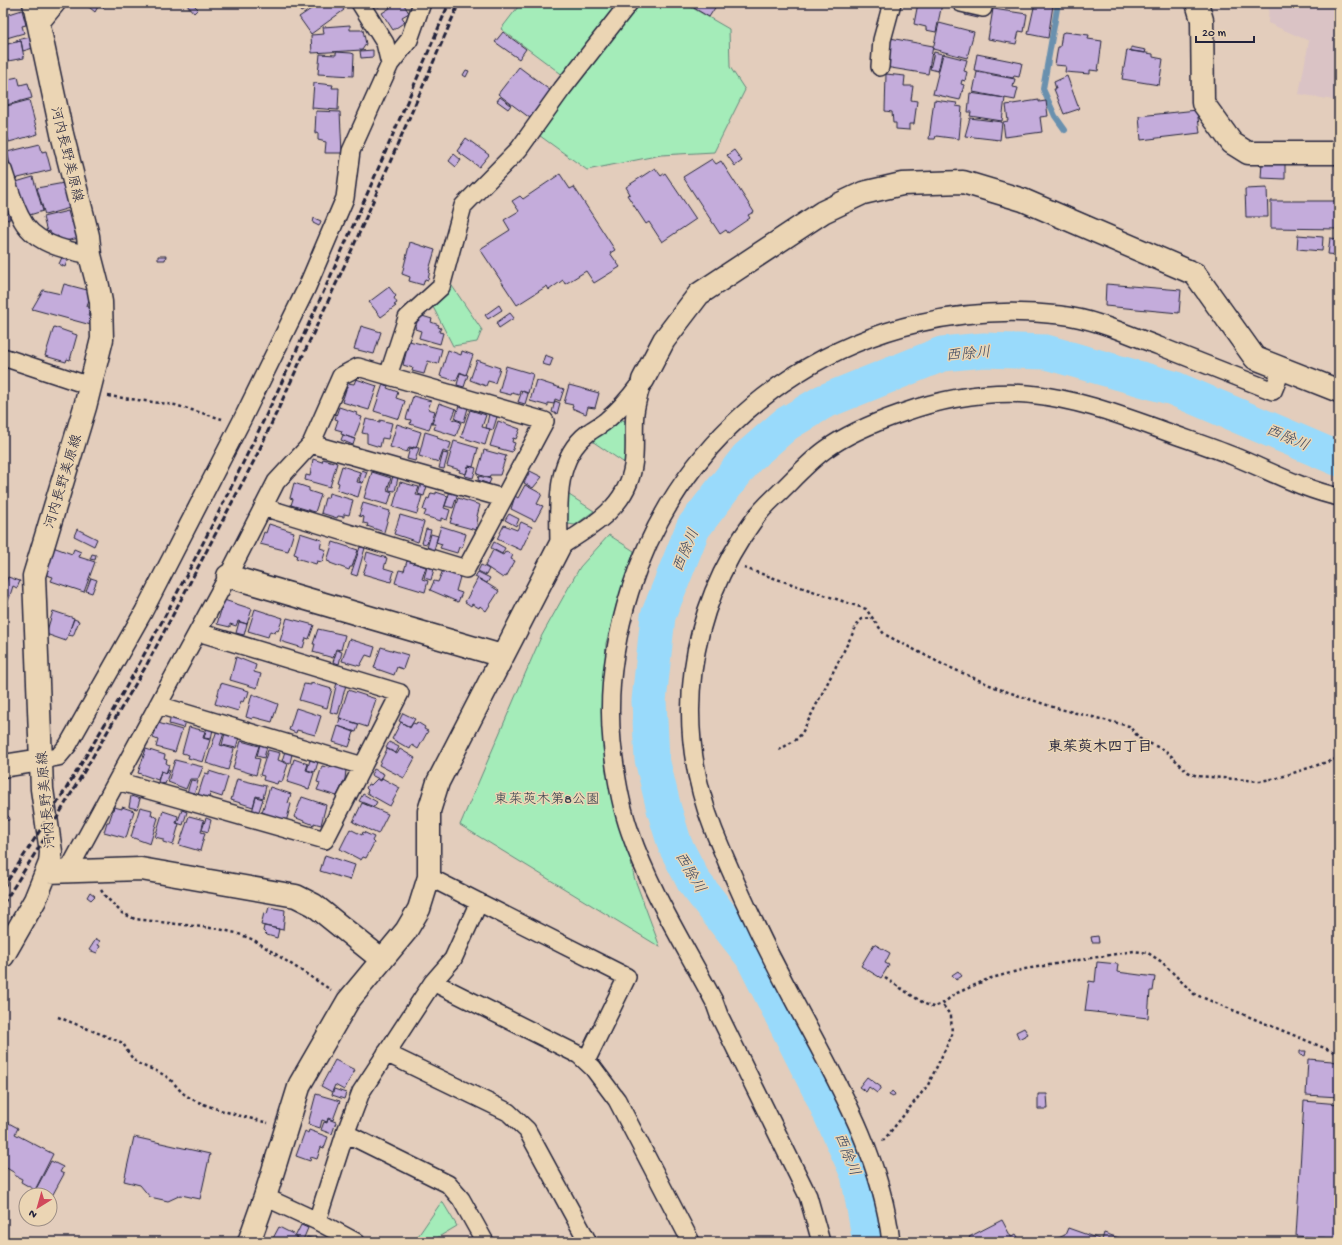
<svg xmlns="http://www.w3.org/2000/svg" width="1342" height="1245" viewBox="0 0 1342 1245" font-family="'Gochi Hand','Klee One',sans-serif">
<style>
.built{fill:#dac3c5}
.green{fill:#a4ecb9;stroke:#63877a}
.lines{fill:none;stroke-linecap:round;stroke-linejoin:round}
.stream{stroke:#6990ae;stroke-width:6}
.river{stroke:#99dafb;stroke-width:35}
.building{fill:#c4acdb;stroke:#22223b}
.street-casing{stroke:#22223b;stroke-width:20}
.secondary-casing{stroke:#22223b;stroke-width:25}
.path{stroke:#22223b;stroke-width:2.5;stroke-dasharray:3 3;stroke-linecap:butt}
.street{stroke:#ebd5b4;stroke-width:17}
.secondary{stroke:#ebd5b4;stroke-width:22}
.rail{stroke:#22223b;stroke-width:3;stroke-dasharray:6 3;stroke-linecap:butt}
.labels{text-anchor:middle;stroke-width:3;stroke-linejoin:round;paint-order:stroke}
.street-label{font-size:14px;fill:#22223b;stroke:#ebd5b4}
.park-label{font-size:14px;fill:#36404e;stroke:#ebd5b4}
.water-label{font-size:15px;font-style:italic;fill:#3a4761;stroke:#ebd5b4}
.neighbourhood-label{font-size:15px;font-weight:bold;fill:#22223b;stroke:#ebd5b4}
</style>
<rect width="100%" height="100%" fill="#e3cdbc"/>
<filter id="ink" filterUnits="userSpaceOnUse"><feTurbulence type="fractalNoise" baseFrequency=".025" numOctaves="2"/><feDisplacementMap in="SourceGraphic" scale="8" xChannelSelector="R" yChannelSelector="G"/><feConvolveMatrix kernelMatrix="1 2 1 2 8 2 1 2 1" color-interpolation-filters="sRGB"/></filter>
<g filter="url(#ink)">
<!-- built -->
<path class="built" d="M1269 3H1339V101L1299 94 1309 41 1268 23Z"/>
<!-- green -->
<path class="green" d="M521 3H620L564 76 501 29Z
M634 3H684L729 29 730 67 745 90 714 152 661 155 587 170 536 133Z
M448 280 482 330 477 342 453 346 432 305Z
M618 418 625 421 628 426 626 464 589 439Z
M566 493 594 511 575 525 568 524 565 519Z
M609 535 634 551 606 643 604 734 634 877 660 947 460 825 541 637 580 567Z
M442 1201 457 1226 430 1242H414Z"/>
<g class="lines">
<!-- stream -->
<path class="stream" d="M1058 3 1043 89 1055 116 1065 130"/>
<!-- river -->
<path class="river" d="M870 1242 858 1174 823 1097 752 956 694 882 675 845 664 809 652 759 649 701 658 616 693 528 747 458 786 424 823 402 942 354 984 350 1046 352 1173 388 1339 459"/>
</g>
<!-- building -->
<path class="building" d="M84 3H107L103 8 99 5 95 12Z
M188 3H192L198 9 194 13 186 4Z
M295 3H316L301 12Z
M320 3H339L344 10 311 34 299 17Z
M375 3H385L378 7Z
M387 3H403L409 13 402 17 405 22 393 30 382 13 390 8Z
M698 3H718L709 17 694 8Z
M918 3 942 4 936 32 926 30V27L914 24Z
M1035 3 1053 5 1048 38 1028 34Z
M967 7 980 10 978 18 965 15Z
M993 9 1027 14 1024 32 1019 31 1016 44 988 39Z
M22 10 26 25 22 26 24 33 3 39V16Z
M939 23 974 32 967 58 933 49Z
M350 25V30H363L366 44 362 50 312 53 311 35 324 34 323 27Z
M503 32 526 49 519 59 495 42Z
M1065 32 1089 35 1088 39 1102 41 1098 71 1090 70V74L1065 72 1066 66 1055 65 1058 47H1060L1062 33Z
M31 37 33 48 23 51 21 41 16 42V40Z
M890 38 933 46 928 74 885 67Z
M21 41 24 58 3 62V45Z
M1131 47 1146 50 1145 53 1131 51Z
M373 50V57L361 58 360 51Z
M1127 50 1153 54V57L1163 59 1159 85 1122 79Z
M336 52 351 53 354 54 353 76 318 74 320 54 336 55Z
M934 52 942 54 938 71 930 69Z
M943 54 967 60 964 71 967 72 965 81 962 80 961 84 964 85 960 100 933 94Z
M977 54 1022 63 1019 77 1014 76 1013 78 974 70Z
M519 67 551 91 530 118 498 94Z
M466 70 469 71 466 77 463 75Z
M977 72 1015 79 1013 87 1018 88 1015 100 973 92Z
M886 74 905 76 904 86H913L911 100 917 101 914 124H909V130L896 129V123H893L892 112 885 111Z
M1067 76 1079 109 1064 114 1054 89H1056L1054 82Z
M18 77 20 85 28 83 32 98 3 106V80Z
M314 83 333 85 332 88H339L338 110 312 108Z
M970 93 1005 98 1002 121 970 116 971 112H968Z
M500 97 511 105 508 109 497 101Z
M29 100 38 134 9 142 5 129 3 130V107Z
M934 100 957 103 956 106 962 107 959 139 936 136 935 139H929Z
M1039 100V102L1046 101 1048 116 1040 117 1042 132 1005 137 1003 122 1008 121 1006 105Z
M1197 110 1200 133 1141 140 1139 116Z
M316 111 340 112 342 153H325L326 142 318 140V132L315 133Z
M970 118 1002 122 1000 140 965 136Z
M466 138 489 155 479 167 457 151Z
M40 144 42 152 46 151 51 170 14 179 7 152Z
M734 150 742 161 735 166 727 155Z
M454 154 461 160 456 167 449 161Z
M712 159 716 164 721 161 754 212 748 215 750 218 728 233 726 230 720 234 683 177Z
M1262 163 1285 164V179L1261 178Z
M655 168 661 176 665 173 696 219 662 242 649 222 646 224 627 195 630 194 626 187Z
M560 174 570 189 574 187 615 250 610 253 620 267 594 283 586 271 565 284 563 280 549 290 547 286 517 305 480 249 510 230 504 220 519 211 512 201 520 196 523 199Z
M33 177 43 211 26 216 16 182Z
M64 183 73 207 45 215 37 188Z
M1267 188 1268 217H1246L1245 189Z
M3 199 7 200 5 209 11 210 9 220 4 219 3 222Z
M1271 201H1338V229L1271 228Z
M68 211 71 222 76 221 80 238 59 242 58 236 51 238 50 231 47 232 43 217Z
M314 218 321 221 319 226 313 223Z
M1298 235 1323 237 1322 251 1297 249Z
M1330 238 1339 239V255L1328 254Z
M410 242 435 250 429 270H430L428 280 425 279 423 285 409 281 410 277 402 274Z
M63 255 68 258 65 267 59 264Z
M158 256H166L165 260H158Z
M64 284 91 291 87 307H90L88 316 94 318 91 325 32 309 43 290 61 294Z
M1106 284 1181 290 1179 313 1105 306Z
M389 287 396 296 394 298 397 303 394 305 396 306 381 317 369 302Z
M499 305 502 310 488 319 485 315Z
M510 313 514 318 499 328 496 323Z
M419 315 432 319 431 322 439 325 438 327 441 328 439 332 443 333 440 344 419 338 421 331 415 329Z
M361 326 381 332 374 354 354 349Z
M54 327 77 335 70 360 67 359 66 362 45 356Z
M409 341 442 349 438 364 428 361 424 374 412 371 413 368 403 365Z
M448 350 461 355 462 351 473 355 466 375 460 372 456 381 440 376Z
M545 355 553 358 550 366 542 364Z
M477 360 500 368 495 383 488 381 486 386 470 380Z
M506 366 533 374 528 393 520 390 519 395 512 393 511 395 499 392Z
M460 373 468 375 464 387 457 385Z
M356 379 377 386 369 410 342 402 348 383 354 384Z
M536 380 564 389 560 401 555 399 554 404 548 403V406L530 401Z
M383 384 388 386 387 388 398 392 396 398 405 401 399 419 374 411Z
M569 385 599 393 595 408 588 407 586 414 572 408 573 405 564 403Z
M522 391 528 394 525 404 518 402Z
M413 396 431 401 428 409 435 411 429 430 410 424 411 420 406 419Z
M555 401 560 403 557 414 552 412Z
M439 403 456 409 452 419 461 422 456 436 434 429 436 424H432Z
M459 405 468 408 464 422 455 419Z
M339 407 357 413 356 415 362 417 354 439 341 434 342 431 335 429 338 420 335 419Z
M470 410 486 415 482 427 490 429 485 445 461 437Z
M489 414 497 417 493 430 486 428Z
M366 419 380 422V420L392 423 388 439 382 438 380 447 367 443V434L362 433Z
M498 421 520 429 516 439 513 438 512 442 515 443 512 452 490 446Z
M397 424 421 432 416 448 409 447 407 452 390 447Z
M425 432 438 436 437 438 451 443 448 453 443 451 439 462 419 456Z
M343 435 355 439 353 445 341 440Z
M454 441 478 448 473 467 468 466 466 474 459 472 460 470 447 466Z
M413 447 419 448 415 461 407 459 410 448 413 449Z
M484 450 506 456 500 475H490L489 478 477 474Z
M443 453 448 454 444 469 439 468Z
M313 459 322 462 323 459 337 463 330 487 305 480 306 475 310 476Z
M342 466 360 472 357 482 362 483 358 497 337 490 339 483 337 482Z
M469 466 476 468 473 478 465 476Z
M362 470 367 472 363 483 359 481Z
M530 471 542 477 533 488 524 483Z
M372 472 391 478 387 490 392 492 388 505 364 498Z
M393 476 398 478 395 491 389 490Z
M479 476 491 479 489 484 478 480Z
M400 482 419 487 416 495 422 496 417 514 393 507Z
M294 483 309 488V491L321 495 315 512 291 505 293 499 290 498Z
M421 484 427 486 424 496 418 494Z
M525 485 542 494 537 504 543 506 535 521 511 509 515 496 518 498Z
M450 491 458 493 453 508 445 506Z
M436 492 448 496 444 508 450 510 447 520 441 518V521L424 516 426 511 423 510 427 498 429 499 431 493 436 494Z
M329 493 353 500 349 515 344 514V517L338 516 337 518 321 513 325 498H328Z
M458 498 480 505 477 516 478 517 476 530 450 523Z
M363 503 390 511 384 532 367 526 368 524 363 523 364 517 359 516Z
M509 514 519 519 516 526 505 520Z
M400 515 424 522 418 542 394 534Z
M521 522 532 527 521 550 497 539 504 525 517 530Z
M269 524 294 532 288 551 260 544 264 532 266 533Z
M441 526 466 534 462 548 459 547 457 553 440 548 442 544 436 542Z
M77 529 97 539 94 546 74 536Z
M426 529 431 530 427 544 422 543Z
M300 533 322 540 320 548 326 550 322 562 317 561 316 564 296 558 297 555 294 554Z
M431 534 438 536 434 550 427 548Z
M333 542 358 550 352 567H350L349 570 330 563V562L327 561Z
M494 542 505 548 502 554 491 548Z
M53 547 72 554 74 549 81 552 79 557 95 562 84 592 51 581 53 577 43 574Z
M360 547 365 548 357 576 351 574Z
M493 550 503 555 506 551 513 555 511 559 515 561 506 577 504 576 503 578 485 566Z
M367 552 387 558 384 568 394 571 391 582 363 574 367 562 365 561Z
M92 554 96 555 95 560 90 559Z
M407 561 426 567 422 579 428 581 425 592 395 583 399 570 404 571Z
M481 565 489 569 486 575 478 571Z
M427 567 434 569 431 580 424 578Z
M443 570 460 577 456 591 462 593 458 602 430 590 434 581 438 582Z
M478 572 490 578 487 583 475 577Z
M8 577 20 581 17 588 13 586 7 605 3 604V590Z
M91 578 97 580 92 593 86 591Z
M478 578 499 591 486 611 480 606 479 608 472 604 471 606 465 602Z
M224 600 252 609 247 624 238 621 236 626 230 624V627L217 624Z
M255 609 283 618 278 631 276 630 275 633 270 631 268 637 248 631Z
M53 611 74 618 66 641 46 634Z
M287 618 314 625 309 639 306 638 303 648 280 641Z
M74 619 79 621 73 636 68 635Z
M239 622 247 624 244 635 236 633Z
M318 629 345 635 341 650 336 649 333 658 313 652 315 644H313Z
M349 639 375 647 372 657 366 655 360 666 342 661Z
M381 647 408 655 403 669 397 667 394 675 374 668Z
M337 650 342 652 339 664 333 662Z
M236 657 256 665 254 672 261 674 257 688 230 680Z
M337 682 346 685 338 714 330 712Z
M221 683 249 691 247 698 245 697 243 702 241 701 238 711 215 704Z
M311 683 332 689 327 708 299 700 304 684 311 685Z
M348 690 376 699 367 727 339 718Z
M252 694 278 704 272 722 253 717 252 719 246 717Z
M296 708 321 716 315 735 297 730 296 733 289 730Z
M403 713 415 719 410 727 399 721Z
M171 716 185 721 183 728 169 724Z
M340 718 359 724 356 732 338 726Z
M401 722 410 728 413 723 416 724 417 722 425 727 424 729 428 731 418 749 412 745 410 749 392 739Z
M158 723 182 730 175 752 156 747 158 740 153 738Z
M338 726 354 732 349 747 333 742Z
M189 727 205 731 203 738 210 740 203 762 188 758 189 755 182 753Z
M207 727 213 729 211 739 204 738Z
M217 730 224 733 220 745 234 749 228 770 206 763Z
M225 733 239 737 236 748 222 745Z
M241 741 259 746 255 758 260 759 256 775 233 768Z
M389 742 399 747 396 753 386 748Z
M260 744 267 746 264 758 257 756Z
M146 749 165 755 164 759 167 760 166 763 169 765 166 773 161 771 158 780 138 773Z
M387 749 397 754 400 749 415 758 404 778 379 765Z
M268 750 280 753 278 760 288 764 282 782 278 781 277 784 263 780 264 776 260 775Z
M285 751 292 754 290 763 282 761Z
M294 759 308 764 306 770 314 773 309 789 287 782Z
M175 760 203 767 198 779H190L186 789 168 782Z
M310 760 318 762 315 772 307 770Z
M331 765 346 770 345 779 337 796 317 790 320 783 317 782 322 766 330 768Z
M168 769 170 770 165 784 158 782 161 771 167 773Z
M374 769 384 774 381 780 371 775Z
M209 771 228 777 222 797 210 793 209 798 198 795 205 773 209 774Z
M382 778 400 788 390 806 367 793 368 790 366 788 368 784 371 785 377 779 381 781Z
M237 779 266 786 263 798 256 796 253 807 231 800Z
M191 780 198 781 194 795 187 793Z
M270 787 291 794 288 803 291 804 286 822 262 812Z
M363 794 377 802 374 807 359 801Z
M131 796 140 799 137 809 129 807Z
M256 797 263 799 258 814 252 812Z
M302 797 326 805 321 825 314 823V825L294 817Z
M362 803 388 814 378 834 353 822Z
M114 807 122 809V807L134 811 126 838 104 832 107 822H109Z
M140 807 152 810 151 815 158 818 150 844 131 837Z
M182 810 187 812 183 825 177 823Z
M163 811 178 816 176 823 179 824 173 845 163 842V839L155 837Z
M6 814 10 818 8 821 4 817Z
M189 816 204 820 201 832 205 833 200 851 179 845Z
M206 818 211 820 208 832 202 830Z
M350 829 362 835 363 832 374 837 372 841 374 843 366 858 363 857 361 860 340 849Z
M325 855 355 865 350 880 320 871Z
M90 892 95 896 91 900 87 897Z
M269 907 285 910 283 930 261 925 264 913 267 914Z
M264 926 279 929 277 938 267 935 263 931Z
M1098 936 1099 942H1092L1091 937Z
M96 939 100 941 98 945 100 946 97 953 89 950Z
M874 944 890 953 885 963 889 965 881 978 861 966Z
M1097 962 1118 964 1117 972 1155 977 1153 991H1150L1148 1018 1085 1011 1089 981 1095 982Z
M958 971 962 976 956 980 952 975Z
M1024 1028 1028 1034 1019 1039 1016 1032Z
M1300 1051H1306L1305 1056 1300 1055Z
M1308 1059 1332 1061 1339 1063V1097L1306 1095Z
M335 1060 355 1070 344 1090 335 1085 332 1092 321 1086Z
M867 1077 881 1087 877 1093 869 1087 866 1092 859 1087Z
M334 1089 346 1093 344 1099 332 1095Z
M892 1091 895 1094 893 1097 889 1095Z
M316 1094 340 1101 333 1120 328 1118 327 1122 322 1120 320 1128 308 1124Z
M1038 1094H1047L1048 1109H1038Z
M1304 1101 1339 1104V1242H1324L1325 1238 1296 1236Z
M328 1119 336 1122 332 1134 321 1130 324 1122 327 1123Z
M3 1120 18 1128 15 1134 53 1154 35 1190 21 1182 22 1179 14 1175 15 1173 3 1166Z
M309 1130 328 1137 324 1148 321 1147 317 1159 311 1157 310 1161 296 1156 305 1131 308 1133Z
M134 1137 210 1154 200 1199 181 1195 168 1201 150 1197 140 1185 124 1181Z
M51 1161 63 1167 60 1172 64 1174 52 1196 36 1189Z
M1002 1220 1011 1237 1016 1234 1021 1242H972L969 1237Z
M301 1225 308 1228 303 1240 295 1237Z
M279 1227 293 1234 300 1240 299 1242H271Z
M1068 1228 1102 1240 1104 1233 1122 1239 1121 1242H1050L1065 1235Z
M307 1237 315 1239 316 1237 321 1239 320 1242H304Z"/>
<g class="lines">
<!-- street casing -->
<g class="street-casing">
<path id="street" d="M360 3 385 43 390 64
M961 3 983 8
M39 25 57 3
M880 67 882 40 892 3
M3 170C8 185 13 202 20 216 32 243 64 250 90 255
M3 357 90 386
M388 376 407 318 441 287 463 206 519 149 562 89 629 3
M311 444 503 498
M559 547C591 527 627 507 633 466 636 449 633 430 635 413 636 402 640 391 643 380
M559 547C559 508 553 460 588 433 594 428 602 425 608 419 620 409 630 397 639 385
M158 705 363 766
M41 760 58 757 68 745 144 611 242 420 307 287 345 198 351 151 390 64 409 40 422 3
M117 781 325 840 400 693 198 632
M68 871 228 576 276 482 311 444 341 376 358 367 545 421 466 569 263 507
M429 877 627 977 586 1061
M433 982 579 1055 593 1068 617 1100 691 1242
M386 1053 508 1112 527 1130 588 1242
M345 1133 448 1184 461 1199 485 1242
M265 1197 317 1221 356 1242
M317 1221 344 1137 361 1092 433 982 453 959 479 902
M821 1242 808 1196 719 1015 714 1001C685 946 650 891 630 832 620 804 615 771 612 742 607 692 615 639 630 591 689 405 867 293 1060 315 1095 319 1127 334 1159 346 1197 361 1235 376 1273 391L1282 369
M891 1242C881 1153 834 1077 793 999 764 945 737 888 714 831 672 725 687 612 754 520 762 508 773 499 783 489 796 476 810 461 825 450 848 433 876 422 902 413 942 399 986 391 1028 394 1073 398 1117 414 1159 429 1183 438 1208 446 1233 456 1268 470 1302 489 1339 497"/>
</g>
<!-- secondary casing -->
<g class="secondary-casing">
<path id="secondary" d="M1197 3 1202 20 1203 103 1232 143 1248 153H1339
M643 380 664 340 699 294 823 212 863 193 902 184 963 182 1023 200 1195 274 1255 358 1339 391
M228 576 502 656
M3 766 41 760
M47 872 141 869 296 896 314 905 381 959
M3 956 35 900 50 863 51 852 42 789 34 576 85 407 102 339 101 302 98 286 90 255 88 236 62 134 34 3
M249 1242 265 1197 300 1084 348 1001 406 931 419 909 429 877V811L438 782 559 547"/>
</g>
<!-- path -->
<path class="path" d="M108 396 175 405 222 419
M744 568 866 609 884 634 942 664 999 689 1056 708 1129 726 1140 739 1166 751 1188 772 1197 776 1260 781 1278 778 1339 758
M779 750 797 739 802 733 857 625 862 619 872 618
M101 890 105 896 122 913 135 919 219 929 236 933 254 940 331 990
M885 978 925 1004 933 1007 942 1004 955 994 988 979 1025 969 1134 951 1148 953 1162 962 1194 994 1339 1054
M58 1017 123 1043C138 1073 145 1062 167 1077 174 1082 178 1089 184 1094 201 1107 246 1117 268 1123
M883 1141 928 1085 952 1035 951 1016 942 1004"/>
<!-- street -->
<use href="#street" class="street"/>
<!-- secondary -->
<use href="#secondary" class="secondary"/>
<!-- rail -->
<path class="rail" d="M3 888C51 814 98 739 140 662 257 449 355 226 449 3
M3 904 48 833 146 666 256 457 354 245 459 3"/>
</g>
</g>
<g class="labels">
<!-- street labels -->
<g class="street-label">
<text transform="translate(68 154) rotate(76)" y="5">河内長野美原線</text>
<text transform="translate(62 481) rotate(-73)" y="5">河内長野美原線</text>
<text transform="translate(45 800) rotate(-95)" y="5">河内長野美原線</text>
</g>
<!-- park labels -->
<g class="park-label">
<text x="547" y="803">東茱萸木第8公園</text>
</g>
<!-- water labels -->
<g class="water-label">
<text transform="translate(968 353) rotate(-5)" y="5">西除川</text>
<text transform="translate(1288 437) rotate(23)" y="5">西除川</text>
<text transform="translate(685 550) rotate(-67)" y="5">西除川</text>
<text transform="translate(691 872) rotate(59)" y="5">西除川</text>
<text transform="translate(848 1154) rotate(68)" y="5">西除川</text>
</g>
<!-- neighbourhood labels -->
<g class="neighbourhood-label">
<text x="1100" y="751">東茱萸木四丁目</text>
</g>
</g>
<!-- margin -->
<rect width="1342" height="1245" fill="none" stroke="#ebd5b4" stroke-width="16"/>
<rect x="8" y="8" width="1326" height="1229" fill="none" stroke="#22223b" stroke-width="1.5" filter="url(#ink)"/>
<!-- north arrow -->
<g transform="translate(38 1207) rotate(217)"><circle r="19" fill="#ebd5b4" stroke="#9b8d84"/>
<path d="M0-3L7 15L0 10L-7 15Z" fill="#d1495b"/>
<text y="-6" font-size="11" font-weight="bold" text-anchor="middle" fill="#22223b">N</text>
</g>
<!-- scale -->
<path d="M1196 36v6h58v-6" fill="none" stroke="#22223b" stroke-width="2"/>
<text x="1202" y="36" font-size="12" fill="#22223b" stroke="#ebd5b4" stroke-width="3" paint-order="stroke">20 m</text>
</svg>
